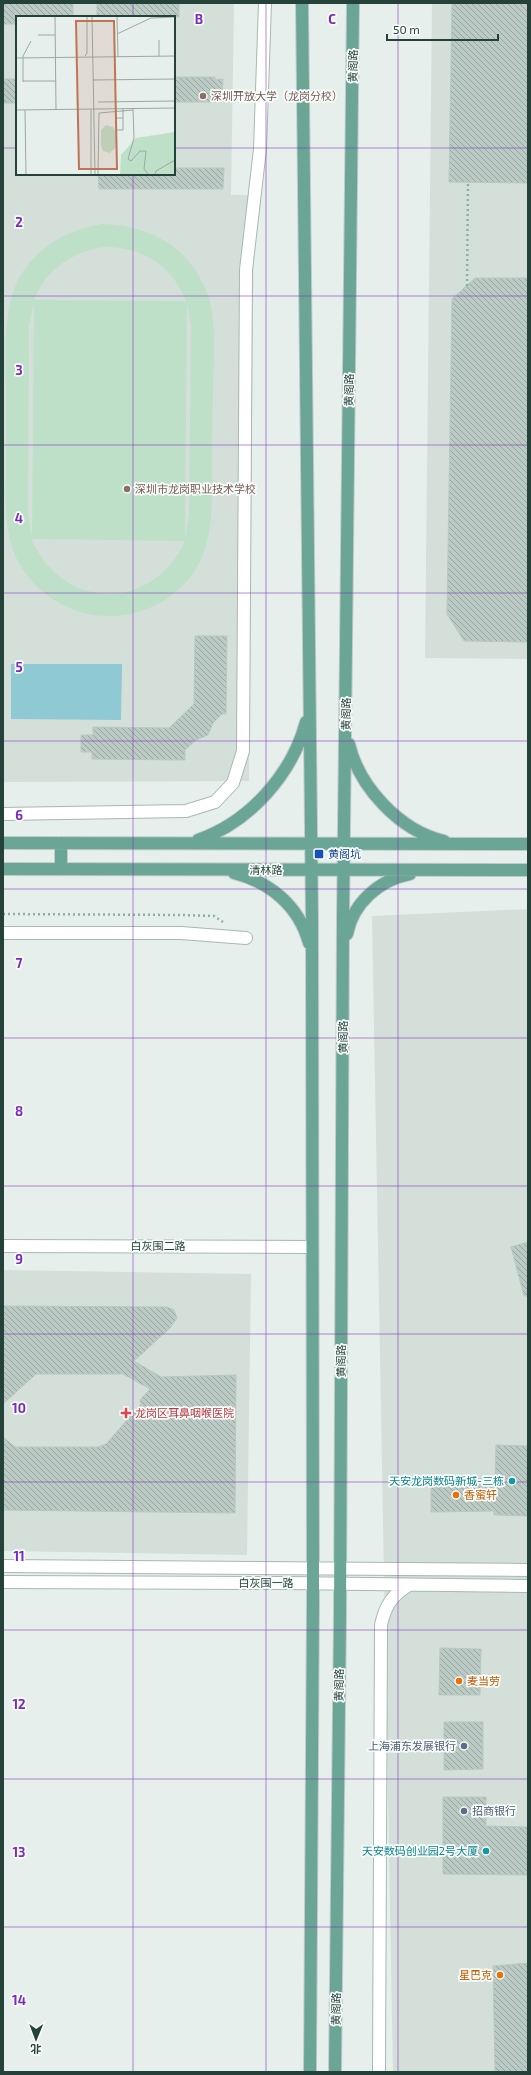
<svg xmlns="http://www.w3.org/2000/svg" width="531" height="2075" viewBox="0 0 531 2075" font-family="'Exo 2','Noto Sans SC',sans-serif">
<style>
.built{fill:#d4dfda;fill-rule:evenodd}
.garden{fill:#bfe0c8;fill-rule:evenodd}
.water{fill:#8ec9d4}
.building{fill:url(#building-back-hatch);stroke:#b8c9c2}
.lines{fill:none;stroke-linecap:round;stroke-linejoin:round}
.minor-casing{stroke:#a8b8b2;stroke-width:14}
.major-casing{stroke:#c2cac8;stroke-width:14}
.path{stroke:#86b3a5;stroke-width:2.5;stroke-dasharray:2 3;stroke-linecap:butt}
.minor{stroke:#fff;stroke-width:12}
.major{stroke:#6aa596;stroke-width:12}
.grid{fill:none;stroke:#7b2cbf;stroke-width:1;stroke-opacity:0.55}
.education-dot{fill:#8d6e63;stroke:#f7fbf9;stroke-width:1.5}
.transit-dot{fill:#1a4fb4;stroke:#f7fbf9;stroke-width:1.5}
.health-dot{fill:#e0444e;stroke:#f7fbf9;stroke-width:1.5}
.culture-dot{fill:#0f9aa8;stroke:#f7fbf9;stroke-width:1.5}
.food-dot{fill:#e8710a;stroke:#f7fbf9;stroke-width:1.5}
.service-dot{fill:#5c6f8a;stroke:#f7fbf9;stroke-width:1.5}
.labels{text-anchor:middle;stroke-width:3.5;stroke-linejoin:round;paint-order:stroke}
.street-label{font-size:11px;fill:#24423a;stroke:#f7fbf9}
.education-label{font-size:11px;fill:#785e54;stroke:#f7fbf9;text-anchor:start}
.transit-label{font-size:11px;fill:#164399;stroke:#f7fbf9;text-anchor:start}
.health-label{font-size:11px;fill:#be3a42;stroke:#f7fbf9;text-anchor:start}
.culture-label{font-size:11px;fill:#0d838f;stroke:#f7fbf9;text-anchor:end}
.food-label{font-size:11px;fill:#c56008;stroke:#f7fbf9;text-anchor:start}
.service-label{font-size:11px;fill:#4e5e75;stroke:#f7fbf9;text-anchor:end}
.inset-road{fill:none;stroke:#98aaa4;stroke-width:1}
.view{fill:#c07456;fill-opacity:0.15;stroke:#c07456;stroke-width:2}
.inset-edge{fill:none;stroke:#24423a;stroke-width:2}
.grid-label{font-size:13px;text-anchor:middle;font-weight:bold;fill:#7b2cbf;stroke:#f7fbf9;stroke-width:3.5;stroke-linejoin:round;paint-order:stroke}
</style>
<defs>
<pattern id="building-back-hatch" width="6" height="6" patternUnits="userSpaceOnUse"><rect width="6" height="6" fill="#bbcac4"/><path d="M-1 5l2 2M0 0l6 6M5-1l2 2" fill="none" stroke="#98a6a0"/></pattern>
</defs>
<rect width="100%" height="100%" fill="#e6efeb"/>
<!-- built -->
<path class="built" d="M3 3H234L231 195H254L249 781 3 782ZM17 17H174V174H17Z
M432 3H528V659L425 658Z
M528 909V2072H393L372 916Z
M3 1270 251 1274 247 1555 3 1551Z"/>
<!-- garden -->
<path class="garden" d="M102 224C143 225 180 241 200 278 206 288 210 300 212 311 216 340 213 370 213 399 212 424 212 450 212 475 212 505 213 534 200 561 185 593 149 615 114 616 90 617 66 610 47 595 5 562 5 524 6 475 6 452 6 428 6 404 7 363 0 315 19 278 37 246 68 230 102 224ZM104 247C142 247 172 265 186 301L34 300C46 269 72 252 104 247ZM34 302 32 537 28 513 29 326ZM187 303 191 327 189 514 185 539ZM32 540V539L185 541C153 612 63 611 32 540Z"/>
<!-- water -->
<path class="water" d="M11 664H122L121 720 11 719Z"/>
<!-- building -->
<path class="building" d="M3 3H73V17H17V24H3Z
M97 3H179V17H97Z
M452 3H528V183L449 182Z
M174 77H215V80L223 79 222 102H174Z
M3 79H17V103H3Z
M174 168H224L223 189H99L98 174H174Z
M475 278H528V642L464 641 447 614 452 299Z
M195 636H227L226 714H222L213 723 208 735 196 740 185 750V760L92 759V752H81V735H93V727L169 728 194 704Z
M528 1242V1296H524L511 1247Z
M3 1306 167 1307 174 1310 177 1318 170 1328 134 1361 161 1377 236 1375 235 1513 3 1510V1437L15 1447H98L106 1444 141 1404 140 1400 150 1389 123 1374H36L3 1404Z
M496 1445 528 1446V1516L494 1515V1511L431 1512V1478L495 1479Z
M440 1648 481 1649 480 1695H439Z
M444 1722H483V1769L444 1770Z
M443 1797H486V1826L528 1827V1875L443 1874Z
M528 1963V2072H495L493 1966Z"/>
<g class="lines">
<!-- minor casing -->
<g class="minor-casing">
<path id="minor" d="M3 814 186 811 215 802 233 783 243 751 246 270 260 149 265 3
M3 933H181L246 938
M3 1246 312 1247
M3 1566 528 1570
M3 1582 286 1583 528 1586
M379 2072 381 1625C385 1606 392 1595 409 1585"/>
</g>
<!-- major casing -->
<g class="major-casing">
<path id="major" d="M302 3 312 919 313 1599 310 2072
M349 744C359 787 400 831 444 841
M198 840C250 822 292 774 306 722
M3 843 528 844
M3 869 528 870
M61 869V843
M234 873C270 882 299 906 309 943
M347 934C353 903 379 880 410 874
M335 2072 340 1615 343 919 353 3"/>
</g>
<!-- path -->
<path class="path" d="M467 286 468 182
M3 914 182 915 214 916 223 922"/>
<!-- minor -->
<use href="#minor" class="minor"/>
<!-- major -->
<use href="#major" class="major"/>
</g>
<!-- grid -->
<path class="grid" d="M133 3V17M266 3V2072M398 3V2072M3 148H17M174 148H528M133 174V2072M3 296H528M3 445H528M3 593H528M3 741H528M3 889H528M3 1038H528M3 1186H528M3 1334H528M3 1482H528M3 1630H528M3 1779H528M3 1927H528"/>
<!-- markers -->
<g class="education-dot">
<circle cx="203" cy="96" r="4"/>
<circle cx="127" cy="489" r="4"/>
</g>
<rect class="transit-dot" x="314" y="849" width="10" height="10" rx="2"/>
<path class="health-dot" d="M124 1407h4v4h4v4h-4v4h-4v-4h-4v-4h4z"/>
<g class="culture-dot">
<circle cx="512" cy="1481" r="4"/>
<circle cx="486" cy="1851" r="4"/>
</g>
<g class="food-dot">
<circle cx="456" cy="1495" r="4"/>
<circle cx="459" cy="1681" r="4"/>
<circle cx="500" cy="1975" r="4"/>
</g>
<g class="service-dot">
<circle cx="464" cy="1746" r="4"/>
<circle cx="464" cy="1811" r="4"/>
</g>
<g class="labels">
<!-- street labels -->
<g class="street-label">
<text transform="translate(353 66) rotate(-89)" y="4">黄阁路</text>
<text transform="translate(349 390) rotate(-89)" y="4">黄阁路</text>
<text transform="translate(346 714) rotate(-89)" y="4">黄阁路</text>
<text x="266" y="874">清林路</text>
<text transform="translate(343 1037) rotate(-90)" y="4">黄阁路</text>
<text x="158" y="1250">白灰围二路</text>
<text transform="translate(341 1361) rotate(-90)" y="4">黄阁路</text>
<text x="266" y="1587">白灰围一路</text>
<text transform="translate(339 1685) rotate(-89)" y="4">黄阁路</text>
<text transform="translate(336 2009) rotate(-89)" y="4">黄阁路</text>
</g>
<!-- education labels -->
<g class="education-label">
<text x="211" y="100">深圳开放大学（龙岗分校）</text>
<text x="135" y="493">深圳市龙岗职业技术学校</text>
</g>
<!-- transit labels -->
<g class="transit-label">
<text x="328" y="858">黄阁坑</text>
</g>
<!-- health labels -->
<g class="health-label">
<text x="135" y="1417">龙岗区耳鼻咽喉医院</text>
</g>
<!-- culture labels -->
<g class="culture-label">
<text x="504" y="1485">天安龙岗数码新城-三栋</text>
<text x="478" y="1855">天安数码创业园2号大厦</text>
</g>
<!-- food labels -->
<g class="food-label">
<text x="464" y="1499">香蜜轩</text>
<text x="467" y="1685">麦当劳</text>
<text x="492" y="1979" text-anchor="end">星巴克</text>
</g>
<!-- service labels -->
<g class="service-label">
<text x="456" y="1750">上海浦东发展银行</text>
<text x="472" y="1815" text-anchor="start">招商银行</text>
</g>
</g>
<!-- overview -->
<g transform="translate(16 16)">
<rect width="159" height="159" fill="#e6efeb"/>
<path d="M159 116V159H104L105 139 120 122Z" fill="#bfe0c8"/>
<path d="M90 109 97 111 100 116V131L94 137 87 135 85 130V114Z" fill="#bfe0c8"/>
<path class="inset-road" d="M39 0 40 94M76 0 79 159M101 0 102 41M101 18 135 2 159 1M22 19H39M143 24V40M69 40 71 37V0M0 42 159 40M77 64 159 63M7 65H40M7 66V40L15 25M82 86 159 85M107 93V114H100V102H107M117 93 118 122 112 143 115 145 124 135H130L128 153 133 159M0 94 159 92M9 94 10 159M75 94V159M82 159 83 97 117 94M139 159 140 155 159 144"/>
<path class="view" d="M60 5H98L101 153H63Z"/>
<rect width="159" height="159" class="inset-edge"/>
</g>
<g class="grid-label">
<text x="199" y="24">B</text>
<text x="332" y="24">C</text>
<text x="19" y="227">2</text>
<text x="19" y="375">3</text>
<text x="19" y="523">4</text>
<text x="19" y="672">5</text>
<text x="19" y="820">6</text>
<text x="19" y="968">7</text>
<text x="19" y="1116">8</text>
<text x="19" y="1264">9</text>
<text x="19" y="1413">10</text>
<text x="19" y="1561">11</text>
<text x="19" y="1709">12</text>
<text x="19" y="1857">13</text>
<text x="19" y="2005">14</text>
</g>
<!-- border -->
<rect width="531" height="2075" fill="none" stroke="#24423a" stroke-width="8"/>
<!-- north arrow -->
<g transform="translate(36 2039) rotate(181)" stroke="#f7fbf9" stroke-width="3" paint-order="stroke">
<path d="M0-3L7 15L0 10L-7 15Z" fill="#24423a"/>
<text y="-6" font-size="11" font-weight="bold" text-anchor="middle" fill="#24423a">北</text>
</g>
<!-- scale -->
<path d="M387 34v6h111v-6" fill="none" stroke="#24423a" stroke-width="2"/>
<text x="393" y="34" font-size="12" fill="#24423a" stroke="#f7fbf9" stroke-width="3" paint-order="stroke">50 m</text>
</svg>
